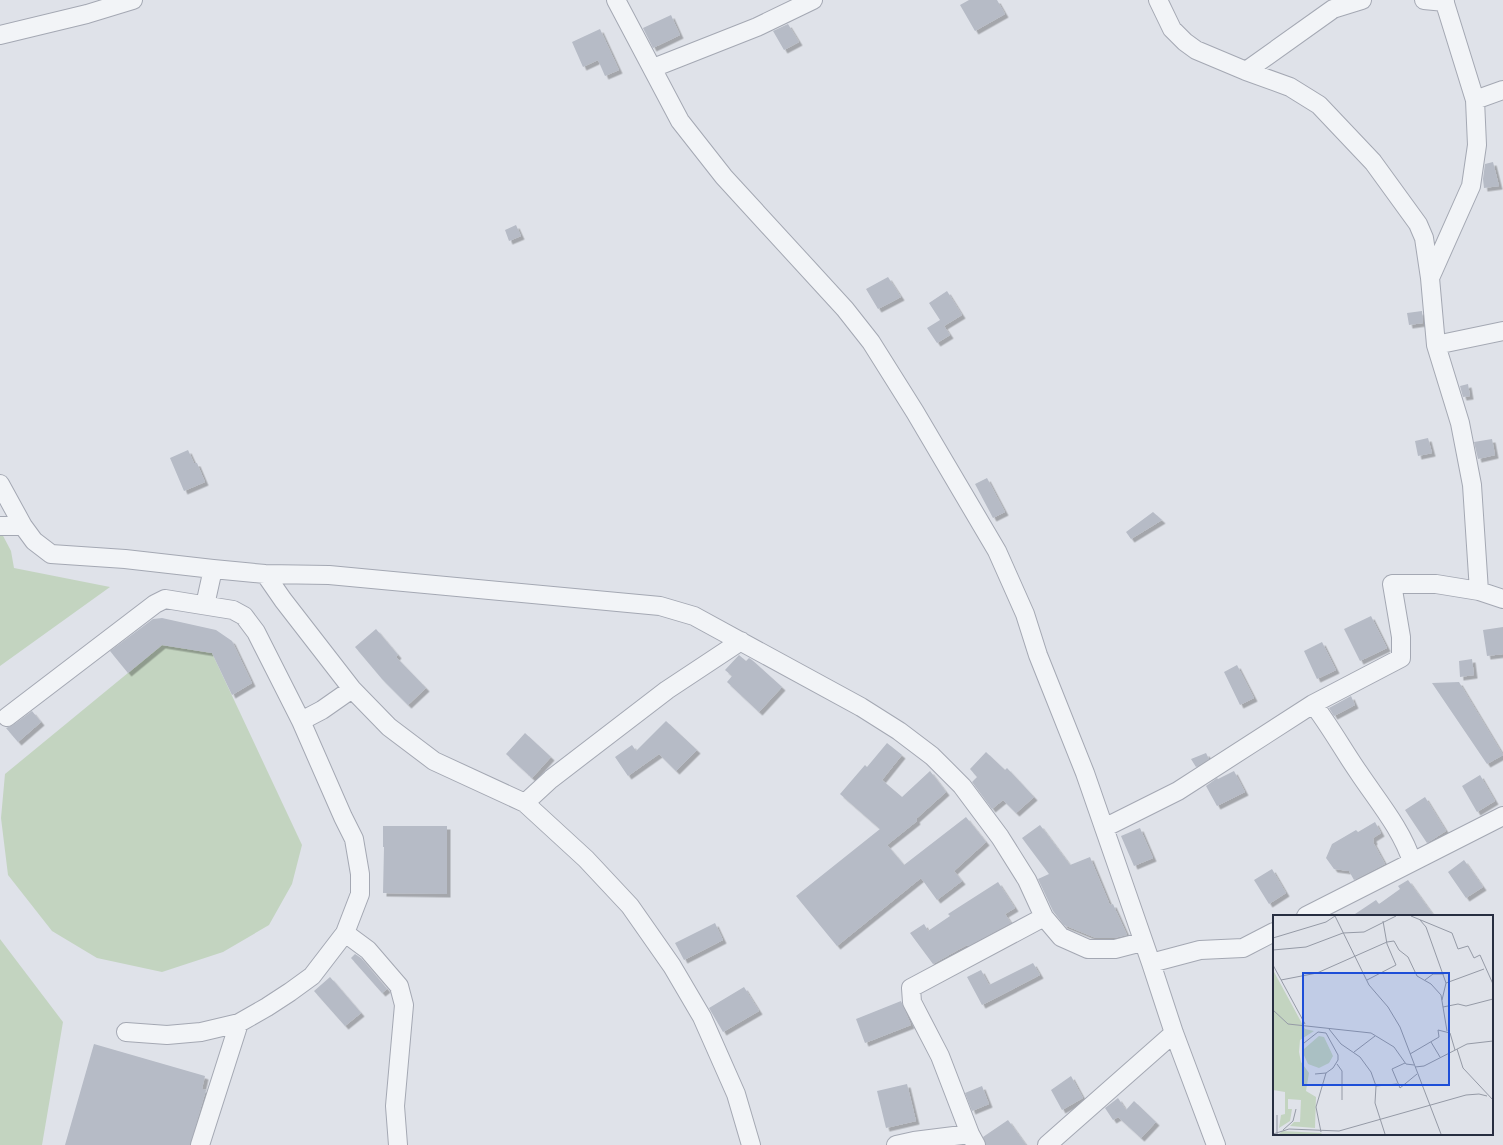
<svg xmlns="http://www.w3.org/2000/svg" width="1503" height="1145" viewBox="0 0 1503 1145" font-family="Quicksand,sans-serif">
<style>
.green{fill:#c3d4c0}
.building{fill:#b6bbc6;filter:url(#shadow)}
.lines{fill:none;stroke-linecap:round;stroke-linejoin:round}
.minor-casing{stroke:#a4a8b3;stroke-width:20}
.minor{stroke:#f2f4f7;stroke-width:18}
.inset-road{fill:none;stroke:#959aa6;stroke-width:1}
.view{fill:#1d4ed8;fill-opacity:0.15;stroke:#1d4ed8;stroke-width:2}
.inset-edge{fill:none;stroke:#272e41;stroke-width:2}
</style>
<defs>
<filter id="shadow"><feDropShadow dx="3.5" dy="3.5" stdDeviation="0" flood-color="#0004"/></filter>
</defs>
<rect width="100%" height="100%" fill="#dfe2e9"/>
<!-- green -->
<path class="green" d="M0 530 11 551 14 568 110 587 0 666Z
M162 645 212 653 302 845 292 884 269 925 223 952 162 972 97 958 52 931 8 875 1 818 5 774Z
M0 939 63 1022 42 1145H0Z"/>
<!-- building -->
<path class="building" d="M969 0H997L1005 14 975 31 960 5Z
M671 15 680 35 653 48 643 28Z
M788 24 799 42 784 50 773 31Z
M600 29 619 70 605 76 598 60 583 67 572 42Z
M1493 162 1499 186 1484 188 1483 179 1485 164Z
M516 225 521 236 509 241 505 230Z
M888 277 901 297 878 309 866 289Z
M947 291 962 315 944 326 950 335 937 343 927 328 940 320 929 303Z
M1422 311 1423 323 1409 325 1407 313Z
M1468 384 1470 396 1463 397 1460 386Z
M1428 438 1432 453 1418 456 1415 441Z
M1492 439 1495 455 1478 459 1474 442Z
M188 450 194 463H197L205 482 184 491 170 458Z
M987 478 1005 512 993 518 975 484Z
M1153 512 1162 520 1131 539 1126 532Z
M1371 616 1387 648 1360 661 1344 629Z
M162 618 216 630 232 641 252 683 232 695 212 653 162 645 128 673 110 651 153 619Z
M1503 627V654L1487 656 1483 630Z
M376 629 398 655 396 657 426 688 408 705 382 679 355 647Z
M1322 642 1336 670 1317 679 1304 651Z
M739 655 746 661 749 658 752 660 782 687 759 712 727 682 732 676 725 670Z
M1472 659 1474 675 1460 677 1459 661Z
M1237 665 1254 698 1240 705 1224 672Z
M1459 682 1503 755 1487 764 1432 683Z
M1351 696 1355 705 1334 716 1329 708Z
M32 711 41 722 18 742 6 728 13 725Z
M666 721 697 750 676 771 659 754 628 776 615 757 632 745 636 751Z
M525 733 551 757 532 778 506 754Z
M887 743 902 755 882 780 902 797 930 771 946 792 916 819 917 821 887 845 904 865 966 817 986 842 954 871 962 881 937 900 921 878 837 946 796 896 880 829 840 794 865 765 867 767Z
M986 752 1005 770 1007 768 1034 797 1016 813 1003 800 992 809 972 782 977 777 970 769Z
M1206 753 1209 759 1196 767 1191 759Z
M1234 771 1245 792 1217 806 1206 786 1217 778 1218 779Z
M1480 775 1495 801 1477 812 1462 786Z
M1425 797 1446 831 1427 843 1405 810Z
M1375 822 1381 833 1373 838 1374 841 1373 842 1385 864 1354 880 1349 871 1334 869 1326 858 1332 844 1356 830 1358 832Z
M1040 825 1070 865 1090 857 1110 905 1113 904 1127 935 1114 938H1096L1064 925 1053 911 1038 879 1049 874 1022 838Z
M383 826H447V894L383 893 384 847H383Z
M1140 828 1153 858 1134 866 1121 836Z
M1464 860 1483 887 1466 898 1448 872Z
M1272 869 1286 893 1269 904 1254 880Z
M1408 880 1434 916H1352L1376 900 1379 904 1400 889 1398 886Z
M998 882 1015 908 1005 914 1011 923 968 946 967 945 933 964 910 933 924 924 928 931 950 916 948 914Z
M715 923 723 940 684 960 675 943Z
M355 954 361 958 387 989 382 993 351 958Z
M1033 963 1040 975 982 1005 967 977 981 970 989 985Z
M330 977 361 1013 345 1026 314 991Z
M744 987 759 1011 723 1032 709 1008Z
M901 1001 911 1025 865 1043 856 1019Z
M94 1044 205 1076 202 1089 206 1090 190 1145H65Z
M1071 1076 1083 1098 1062 1110 1051 1090Z
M907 1084 916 1121 886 1128 877 1091Z
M982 1086 989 1104 972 1111 965 1093Z
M1118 1098 1126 1110 1134 1101 1156 1122 1141 1138 1118 1117 1113 1120 1105 1108Z
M1008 1120 1026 1145H986L983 1137Z"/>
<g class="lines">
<!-- minor casing -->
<g class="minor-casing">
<path id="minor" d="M616 0 680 121 724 177 845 309 871 342 915 412 997 551 1025 614 1038 655 1085 773 1151 963 1174 1033 1216 1145
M1158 0 1172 29 1185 42 1196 50 1246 71 1290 87 1319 105 1373 162 1418 224 1424 238 1430 278 1436 345 1460 423 1472 485 1479 591
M1424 0 1445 2
M0 35 87 14 133 0
M653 68 757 27 813 0
M1246 71 1333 9 1362 0
M1475 100 1503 90
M1430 278 1471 186 1477 145 1475 100 1444 0
M1436 345 1503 331
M0 484 23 526 34 541 51 554 125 559 213 569 265 574 329 575 660 606 694 616 861 707 899 731 932 756 962 786 1000 837 1027 880 1044 917 1061 937 1088 949H1115L1142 942
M0 526H23
M265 574 283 600 352 689 389 727 434 761 525 803 586 859 630 906 672 966 702 1017 736 1094 751 1145
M205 605 213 569
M1313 704C1330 726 1343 750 1359 773 1377 800 1403 831 1412 862
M7 717 155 604 165 599 233 610 244 616 256 632 301 721 343 817 354 839 360 874V894L345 933 312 976 290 992 267 1007 239 1023 201 1032 167 1035 126 1032
M301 721 322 710 352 689
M525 803 551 779 667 690 741 641
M1104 828 1178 791 1313 704 1401 658V637L1392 584H1436L1479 591 1503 599
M1306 916 1503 816
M345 933 368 950 399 986 404 1005 395 1106 398 1145
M1151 963 1200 950 1243 948 1274 932
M200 1145 239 1023
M896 1145 914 1141 970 1134
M976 1145 970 1134 940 1056 912 1002 911 988 1044 917
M1047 1145 1174 1033"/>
</g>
<!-- minor -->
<use href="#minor" class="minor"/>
</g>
<!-- overview -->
<g transform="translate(1273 915)">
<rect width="220" height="220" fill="#dfe2e9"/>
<path d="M0 55 32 114 41 116 27 125 26 137 28 147 36 158 33 176 43 182 42 213 17 211 21 207H27L28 185 15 184V194H19L17 206 6 213 8 200 12 199V177L0 175ZM46 121 51 122 60 141 56 148 46 153 35 149 30 138 31 134ZM9 216 48 218 49 219H6Z" fill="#c3d4c0"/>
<path class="inset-road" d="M62 1 96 70 115 92 127 112 168 219M138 1 179 18 185 34 195 31 201 43 207 40 220 69M147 5 153 12 173 68 169 85M70 18 91 17 123 1M0 23 53 7 62 1M0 35 33 32 70 18M0 50 32 109M8 65 44 58 114 27 121 26 126 35 135 42 144 61 158 69 168 80 174 116M94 65 123 50 114 29 110 6M152 65 160 59H171M173 68 211 54M170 92 185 89 193 91 220 84M0 95 15 109 98 118 121 132 133 149 141 150M56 114 68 129 87 142 98 157 103 171 102 188 112 219M158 127 167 142M31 128 45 117 53 118 65 140V145L60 153 53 158 42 159M184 134 190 153 220 185M81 137 102 121M137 139 166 122 165 115 177 118 182 135M132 148 119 154 127 173 144 159M64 149 69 156V185M142 152 151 151 194 129 220 126M103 171 124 169M4 200V219M10 215 20 206 23 194M48 217 43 192 53 158M0 219 16 214 66 216 193 180 206 179 214 181"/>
<path class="view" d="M30 58H176V170H30Z"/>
<rect width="220" height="220" class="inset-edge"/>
</g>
</svg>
